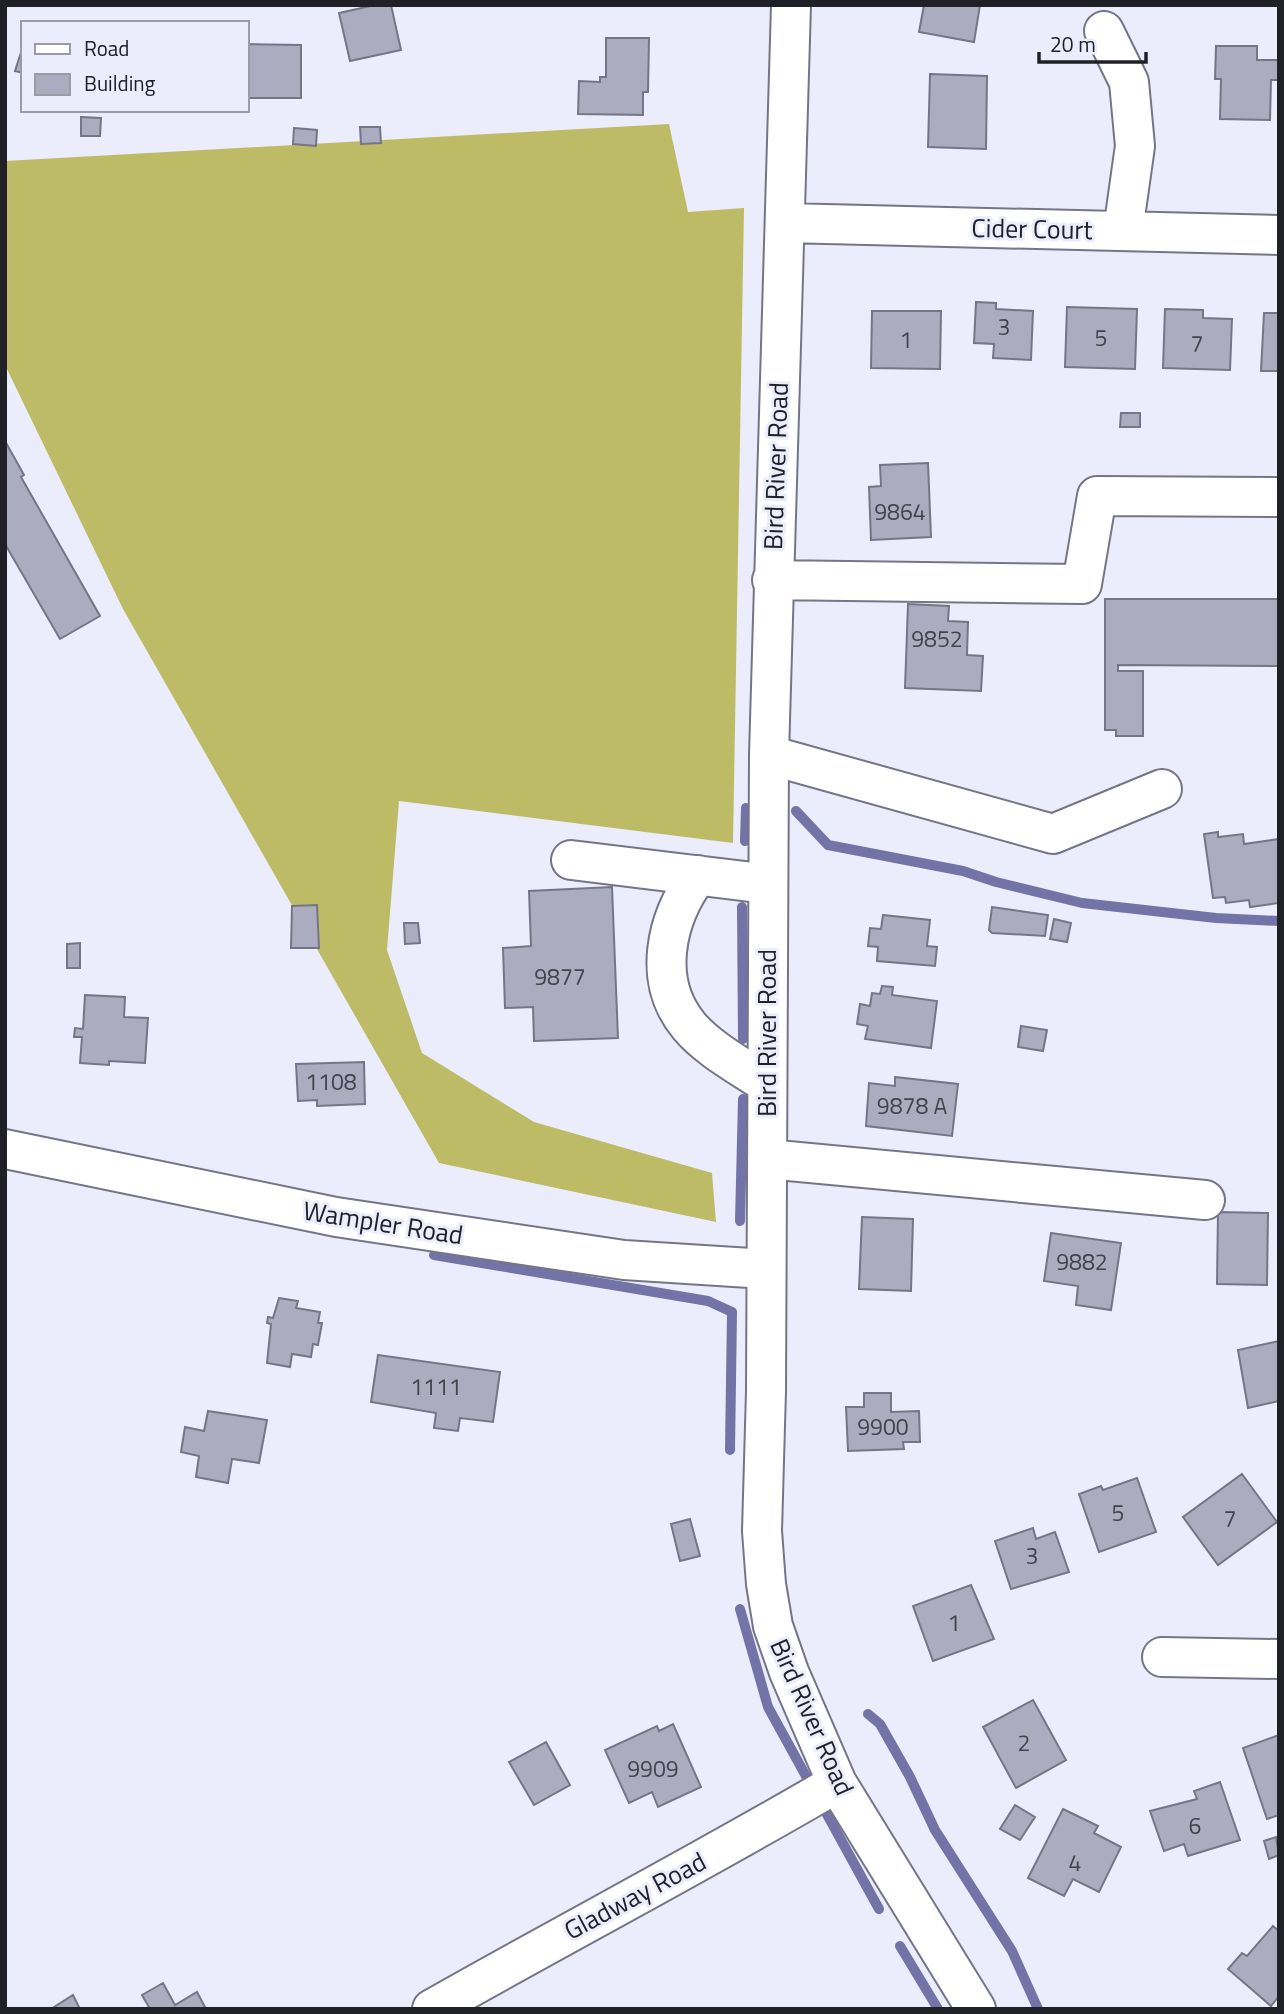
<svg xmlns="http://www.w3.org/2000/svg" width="1284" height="2014" viewBox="0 0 1284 2014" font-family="'Titillium Web',sans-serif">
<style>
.forest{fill:#bebb66}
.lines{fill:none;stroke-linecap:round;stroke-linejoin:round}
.stream{stroke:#7373a8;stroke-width:10}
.building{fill:#abacbf;stroke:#747586;stroke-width:2}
.minor-casing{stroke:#747586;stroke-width:42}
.minor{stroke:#fff;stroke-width:38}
.labels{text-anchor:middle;stroke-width:6;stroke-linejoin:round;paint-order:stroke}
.number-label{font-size:23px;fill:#43434d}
.street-label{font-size:26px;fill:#202027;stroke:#ecedfc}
</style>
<rect width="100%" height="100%" fill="#ecedfc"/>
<!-- forest -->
<path class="forest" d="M669 124 688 212 744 208 733 843 399 801 387 950 422 1053 534 1122 712 1173 716 1222 439 1163 123 609 5 365V161Z"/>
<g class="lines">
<!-- stream -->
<path class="stream" d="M796 811 828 845 963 871 996 882 1082 903 1216 918 1279 921
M745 841 746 808
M742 907 743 1039
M740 1221 743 1099
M434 1255 708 1301 732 1312 730 1450
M740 1609 768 1707 879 1909
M868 1714 880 1724 910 1777 935 1830 1012 1951 1038 2009
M900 1946 938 2009"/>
</g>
<!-- building -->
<path class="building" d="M375 5H391L401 50 350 61 339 13Z
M924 5H980L974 42 919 32Z
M606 38H649L648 92H643V115L578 114 579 81 600 82V77H606Z
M247 44 301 45V98H247Z
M23 46V73L15 71Z
M1216 46H1257V60H1278V80H1271L1270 120 1220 119 1221 79H1215Z
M930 74 987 76 986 149 928 147Z
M81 117 101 118 100 136H81Z
M360 127H380L381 143 361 144Z
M294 128 317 130 316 146 293 144Z
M976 302 996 303V309L1033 311 1031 360 993 358 994 344 974 343Z
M1067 307 1137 309 1135 369 1065 367Z
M1165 309 1203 310V318L1232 319 1230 370 1163 368Z
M872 311H941L940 369 871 368Z
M1264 313H1279V371H1261Z
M1121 413H1140V427H1120Z
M5 441 24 475 21 477 100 616 60 639 5 544Z
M928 463 931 537 871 540 869 487 881 486 880 465Z
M1105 599H1279V666L1118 665V671H1143V736H1116V730H1105Z
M908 604 949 606 948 621 968 622 967 655 983 656 981 691 905 688Z
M1218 832V837L1243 834 1244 844 1279 839V903L1250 907 1249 900 1226 903 1225 897 1213 898 1204 834Z
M612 887 618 1038 534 1041 533 1007 505 1008 503 948 531 946 529 891Z
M317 905 319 948H291L292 906Z
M992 907 1048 915 1045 936 992 933 989 930Z
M883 915 930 920 927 946 937 947 935 966 877 961 878 947 868 946 870 928 881 929Z
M1054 919 1071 923 1067 942 1050 939Z
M404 923H418L420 943 405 944Z
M80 943V968H67V944Z
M882 986 893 987 892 995 937 1001 931 1048 865 1039 868 1026 857 1024 860 1004 870 1006 872 993 880 994Z
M85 995 125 997 124 1017 148 1018 145 1063 109 1061V1065L80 1063 82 1037H74L75 1028 83 1029Z
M1021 1026 1047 1030 1043 1051 1018 1047Z
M364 1062 365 1104 317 1106V1100L298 1101 296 1064Z
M895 1077 958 1084 952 1136 866 1126 869 1083 895 1086Z
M1218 1212 1268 1213 1267 1285 1217 1284Z
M862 1217 913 1219 911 1291 859 1289Z
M1051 1233 1121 1243 1111 1310 1076 1305 1078 1286 1044 1281Z
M279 1298 298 1301 296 1308 320 1312 318 1323H322L318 1345 313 1344 311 1357 292 1354 290 1367 267 1363 271 1324 267 1323 268 1317 273 1318Z
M1279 1341V1401L1248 1408 1238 1350Z
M378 1355 500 1372 493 1422 460 1418 458 1431 434 1428 436 1413 371 1402Z
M864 1393H891V1412L919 1411 920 1442H903L904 1449 848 1451 846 1407H864Z
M208 1411 267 1420 259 1463 232 1459 228 1483 196 1477 199 1456 181 1452 185 1427 204 1431Z
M1242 1474 1277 1522 1218 1565 1183 1517Z
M1137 1478 1156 1532 1099 1552 1079 1494 1101 1486 1103 1490Z
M690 1519 700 1556 680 1561 671 1524Z
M1033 1528 1036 1539 1055 1532 1069 1572 1011 1589 995 1541Z
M971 1585 994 1639 933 1661 913 1606Z
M1033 1700 1066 1760 1016 1788 983 1727Z
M673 1724 701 1787 658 1807 652 1792 629 1803 605 1750 657 1726 659 1731Z
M1279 1735V1815L1267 1819 1243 1748Z
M546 1742 570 1785 534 1805 509 1762Z
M1220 1782 1240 1840 1188 1856 1184 1844 1164 1851 1150 1811 1197 1799 1194 1791Z
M1015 1805 1035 1817 1020 1840 1000 1829Z
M1063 1809 1098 1826 1094 1833 1121 1847 1099 1892 1073 1879 1064 1896 1028 1878Z
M1276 1837 1279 1855 1269 1859 1264 1841Z
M1273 1926 1279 1931V1996L1271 2006 1228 1969 1242 1953 1247 1956Z
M163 1983 175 2005 197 1992 206 2009H150L142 1995Z
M73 1995 80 2009H51Z"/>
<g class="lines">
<!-- minor casing -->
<g class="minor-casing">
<path id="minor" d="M791 5 769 755 766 1391 762 1531 766 1584 773 1626 789 1672 837 1783 976 2009
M1104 31 1129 82 1135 146 1123 231
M785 223 1279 235
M772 580 1082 584 1097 496 1278 497
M769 755 1053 834 1162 789
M571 860 768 884
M698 875C666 918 651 980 689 1026 708 1049 742 1067 767 1084
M5 1149 336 1217 624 1260 766 1269
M767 1159 1205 1200
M1162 1657 1279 1659
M432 2009C566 1933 704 1861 837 1783"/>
</g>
<!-- minor -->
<use href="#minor" class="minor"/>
</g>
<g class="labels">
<!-- number labels -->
<g class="number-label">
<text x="1004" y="335">3</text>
<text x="1101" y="346">5</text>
<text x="906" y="348">1</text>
<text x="1197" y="352">7</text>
<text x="900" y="520">9864</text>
<text x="937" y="647">9852</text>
<text x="560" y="985">9877</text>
<text x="331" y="1090">1108</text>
<text x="912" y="1114">9878 A</text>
<text x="1082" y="1270">9882</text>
<text x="436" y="1395">1111</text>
<text x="883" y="1435">9900</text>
<text x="1118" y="1521">5</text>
<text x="1230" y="1527">7</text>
<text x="1032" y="1564">3</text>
<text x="954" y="1631">1</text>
<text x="1024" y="1751">2</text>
<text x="653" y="1777">9909</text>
<text x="1195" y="1834">6</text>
<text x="1075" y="1871">4</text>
</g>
<!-- street labels -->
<g class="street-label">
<text transform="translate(1032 229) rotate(1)" y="9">Cider Court</text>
<text transform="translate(776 466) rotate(-88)" y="9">Bird River Road</text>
<text transform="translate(767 1033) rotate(-90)" y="9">Bird River Road</text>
<text transform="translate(383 1223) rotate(9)" y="9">Wampler Road</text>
<text transform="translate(812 1717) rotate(66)" y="9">Bird River Road</text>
<text transform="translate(635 1896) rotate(-28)" y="9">Gladway Road</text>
</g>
</g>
<!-- border -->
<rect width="1284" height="2014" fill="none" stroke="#202027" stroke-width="14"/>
<!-- legend -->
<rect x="21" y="21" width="228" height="91" fill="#ecedfc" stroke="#9a9ba7" stroke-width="2"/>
<rect x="35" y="44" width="35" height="10" fill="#ffffff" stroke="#9a9ba7" stroke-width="2"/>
<text x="84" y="56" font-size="21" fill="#202027">Road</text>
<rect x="35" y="74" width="35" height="21" fill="#abacbf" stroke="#9a9ba7" stroke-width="2"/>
<text x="84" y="91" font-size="21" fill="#202027">Building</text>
<!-- scale -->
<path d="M1039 52v10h107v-10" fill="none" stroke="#202027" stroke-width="3.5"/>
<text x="1050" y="52" font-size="21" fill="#202027" stroke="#ecedfc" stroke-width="5" paint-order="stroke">20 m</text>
</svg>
